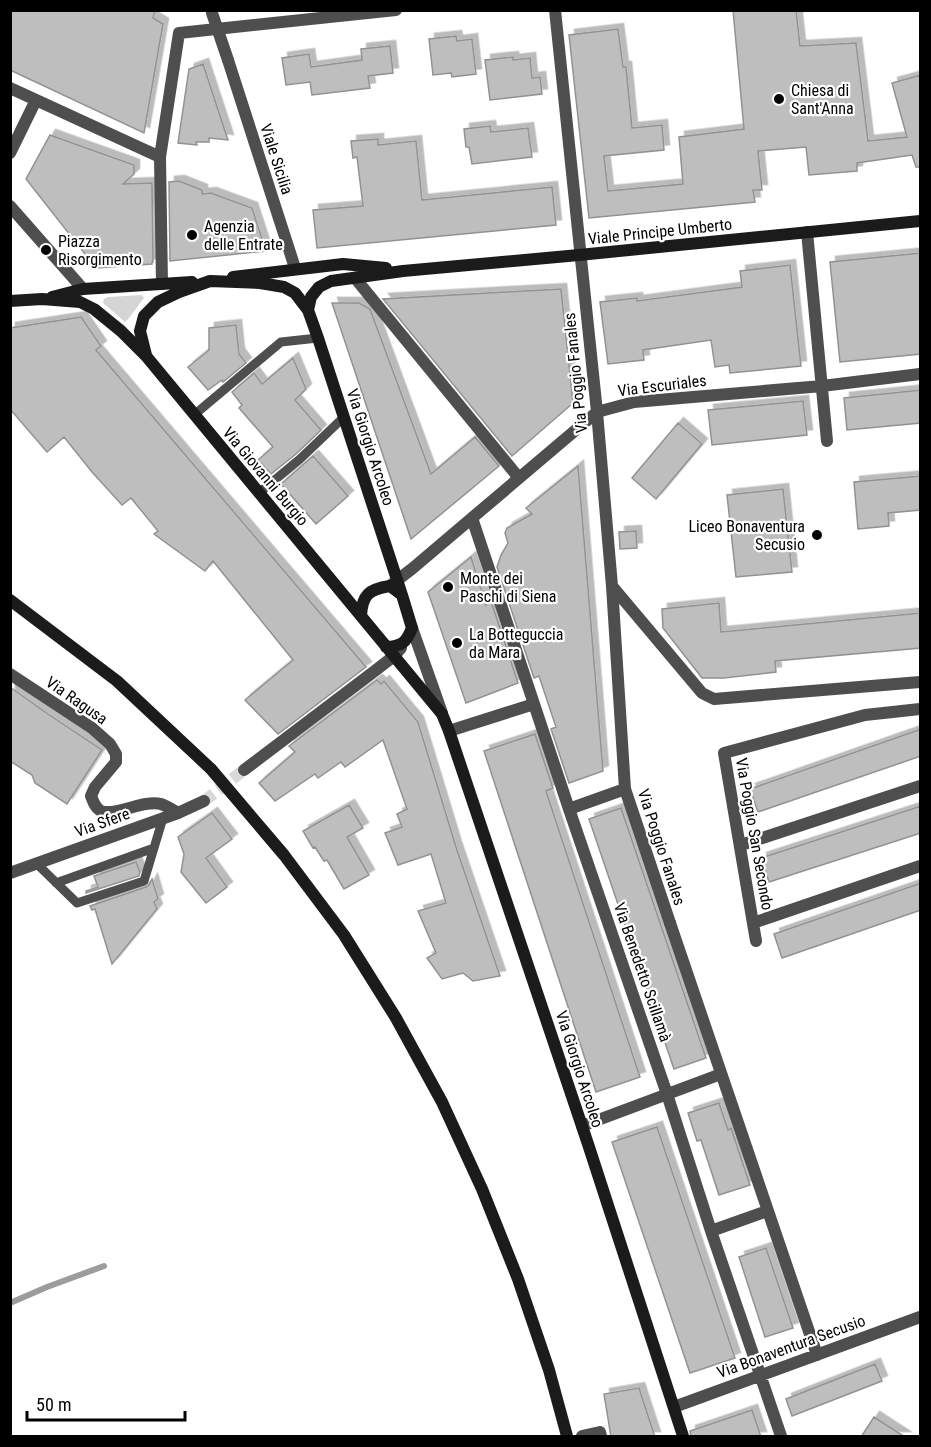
<svg xmlns="http://www.w3.org/2000/svg" width="931" height="1447" viewBox="0 0 931 1447" font-family="'Roboto Condensed',sans-serif">
<style>
.green{fill:#d5d5d5}
.lines{fill:none;stroke-linecap:round;stroke-linejoin:round}
.stream{stroke:#9c9c9c;stroke-width:6}
.building{fill:#bebebe;stroke:#929292;stroke-width:1.5;filter:url(#shadow)}
.tertiary-tunnel{stroke:#d9d9d9;stroke-width:12;stroke-dasharray:12 6;stroke-linecap:butt}
.service{stroke:#4e4e4e;stroke-width:9}
.pedestrian{stroke:#4e4e4e;stroke-width:12}
.minor{stroke:#4e4e4e;stroke-width:12}
.tertiary{stroke:#4e4e4e;stroke-width:12}
.secondary{stroke:#1b1b1b;stroke-width:12}
.tertiary-bridge{stroke:#4e4e4e;stroke-width:12}
.poi-dot{fill:#000;stroke:#fff;stroke-width:2}
.labels{text-anchor:middle;stroke-width:4.5;stroke-linejoin:round;paint-order:stroke}
.poi-label{font-size:16px;fill:#000;stroke:#fff;text-anchor:start}
.street-label{font-size:16px;fill:#000;stroke:#fff}
</style>
<defs>
<filter id="shadow"><feDropShadow dx="5.5" dy="-5.5" stdDeviation="0" flood-color="#0004"/></filter>
</defs>
<rect width="100%" height="100%" fill="#fff"/>
<!-- green -->
<path class="green" d="M142 295 144 298C139 304 130 318 125 322L103 303 104 299 108 297Z"/>
<g class="lines">
<!-- stream -->
<path class="stream" d="M10 1303 47 1287 104 1266"/>
</g>
<!-- building -->
<path class="building" d="M10 10H155L153 18 163 24 144 133 10 70Z
M733 10H796L800 46 856 43 868 141 907 137 892 83 921 75V167H916L912 155 857 163V171L809 175 806 147 758 151 762 190H753L755 202 589 218 569 35 618 29 623 67H626L632 128 662 125 664 150 604 156 608 191 683 184 679 137 744 129Z
M456 36 457 41 472 39 476 74 452 77 451 73 433 75 429 39Z
M390 46 393 73 368 76 370 88 312 95 310 82 286 85 282 58 309 54 311 67 362 60 361 49Z
M513 57V60L530 58 532 78 540 77 542 94 490 100 485 60Z
M203 64 228 140 209 138V142H196L197 145 178 143 189 69Z
M490 126 491 132 528 128 532 157 472 164 469 147H466L464 129Z
M50 135 134 165V174L123 184 152 183 153 262H152V264L96 268 26 179Z
M378 139V145L416 141 422 200 552 187 556 225 317 248 313 210 363 206 357 157 353 158 351 141Z
M179 181 202 190V194L211 193 252 208 266 251 170 261 169 182Z
M921 253V354L840 362 830 262Z
M790 265 801 366 730 373 729 365 715 367 711 340 643 350 644 360 608 364 600 302 637 298V301L742 287 740 271Z
M561 289 573 403 512 456 383 299Z
M332 303H359L370 309 431 474 475 437 499 466 411 539Z
M81 317 101 346 96 350 366 667 278 734 245 700 293 660 213 561 205 571 154 534 158 531 131 498 122 505 92 472 64 437 47 452 10 409V328Z
M236 325 239 354 246 363 223 382 222 380 208 390 188 367 209 350V328Z
M293 358 306 389 295 400 321 430 296 454 271 474 258 460 273 447 239 408 242 405 232 392 254 373 262 384Z
M921 390V423L847 430 844 398Z
M803 401 807 435 712 445 708 410Z
M678 423 702 444 656 499 632 478Z
M313 456 348 496 316 524 281 484Z
M578 466 603 771 569 783 551 729 556 727 539 676 534 678 497 567 501 555 508 543 505 533 507 528 532 514 526 508Z
M921 476V510L888 513 889 526 858 529 854 482Z
M783 489 792 572 736 577 727 495Z
M636 531 637 548 620 549 619 532Z
M471 557 486 605 489 595 518 683 466 703 428 592Z
M719 603 721 632 921 613V648L775 661 776 672 724 678H702L663 628 662 609Z
M377 680 381 684 384 681 418 722 456 847 500 976 473 981 463 973 442 979 427 958 436 953 418 911 446 903 431 854 398 865 385 833 402 827 397 814 407 809 383 740 345 767 341 762 318 778 315 774 275 801 259 783 295 752 289 746Z
M10 687 48 714 102 750 67 804 35 783 32 775 10 761Z
M921 729V756L758 812 750 789Z
M535 734 553 788 546 791 640 1077 596 1092 484 751Z
M349 805 363 828 347 837 369 875 344 889 327 860 324 861 315 847 313 848 303 831Z
M921 806V833L769 882 761 858Z
M621 808 706 1058 674 1069 589 819Z
M212 813 232 839 206 858 227 887 206 903 181 872 184 854 178 837Z
M136 862 140 872 139 876 86 893V891L98 887 94 876Z
M152 879 158 899 154 902 157 909 112 964 95 909 92 910 90 906 146 887 149 885Z
M921 883V910L782 958 774 934Z
M719 1103 728 1130 731 1128 750 1185 719 1195 701 1140 697 1141 688 1113Z
M657 1127 735 1358 690 1373 612 1142Z
M766 1248 793 1328 765 1337 739 1257Z
M875 1364 882 1381 792 1416 786 1399Z
M639 1388 655 1437H611L604 1394Z
M752 1410 761 1437H691L690 1431Z
M874 1417 905 1437H861Z"/>
<g class="lines">
<!-- tertiary-tunnel -->
<path class="tertiary-tunnel" d="M204 801 244 770"/>
<!-- service -->
<path class="service" d="M194 415 281 342 318 338
M259 493 300 459 344 417
M36 863 77 903 144 881 163 818
M56 883 154 848"/>
<!-- pedestrian -->
<path class="pedestrian" d="M625 789 670 923"/>
<!-- minor -->
<path class="minor" d="M555 10 597 412 612 586 625 789 569 809
M10 88 160 157
M10 153 36 100
M10 206 83 289
M807 232 827 441
M355 278 519 478
M162 284 160 157 179 33 396 10
M472 518 569 809 667 1094 711 1231 781 1436
M391 585 413 568 597 412 634 402 822 386 920 374
M612 586 702 693 714 699 920 682
M412 628 442 713
M10 674 92 728 110 744 116 754V762L95 787 91 796C93 801 95 808 101 811 115 817 143 799 161 804 167 806 173 810 178 813
M449 731 534 704
M741 845 920 786
M670 923 817 1355
M753 923 920 866
M756 941 724 753 865 715 920 709
M582 1126 721 1074
M711 1231 767 1211
M674 1407 920 1317
M582 1436 600 1432 601 1436"/>
<!-- tertiary -->
<path class="tertiary" d="M228 60 295 268
M244 770 376 670 394 656 401 648
M10 873 178 813 204 801"/>
<!-- secondary -->
<path class="secondary" d="M233 277 343 264 386 268
M52 297 83 289 192 282
M10 301 42 299 80 302 94 309 121 331 146 356 442 714 449 731 588 1144 683 1436
M308 310 311 297 319 287 331 281 403 271 579 255 920 221
M146 355 140 331 144 316 158 302 179 292 210 281 260 283 284 287 295 293 308 310 318 338 402 595
M10 600 117 681 211 769 284 855 344 935 396 1018 442 1102 482 1189 518 1279 549 1370 567 1436
M361 616C362 595 369 589 390 586L402 595 412 628C406 643 402 646 386 647"/>
<!-- tertiary-bridge -->
<path class="tertiary-bridge" d="M212 13 228 60"/>
</g>
<!-- markers -->
<g class="poi-dot">
<circle cx="779" cy="99" r="6"/>
<circle cx="192" cy="235" r="6"/>
<circle cx="46" cy="250" r="6"/>
<circle cx="817" cy="535" r="6"/>
<circle cx="448" cy="587" r="6"/>
<circle cx="457" cy="643" r="6"/>
</g>
<g class="labels">
<!-- poi labels -->
<g class="poi-label">
<text x="791" y="96">Chiesa di<tspan x="791" dy="18">Sant'Anna</tspan></text>
<text x="204" y="232">Agenzia<tspan x="204" dy="18">delle Entrate</tspan></text>
<text x="58" y="247">Piazza<tspan x="58" dy="18">Risorgimento</tspan></text>
<text x="805" y="532" text-anchor="end">Liceo Bonaventura<tspan x="805" dy="18">Secusio</tspan></text>
<text x="460" y="584">Monte dei<tspan x="460" dy="18">Paschi di Siena</tspan></text>
<text x="469" y="640">La Botteguccia<tspan x="469" dy="18">da Mara</tspan></text>
</g>
<!-- street labels -->
<g class="street-label">
<text transform="translate(277 159) rotate(72)" y="6">Viale Sicilia</text>
<text transform="translate(660 231) rotate(-6)" y="6">Viale Principe Umberto</text>
<text transform="translate(575 373) rotate(-96)" y="6">Via Poggio Fanales</text>
<text transform="translate(662 385) rotate(-7)" y="6">Via Escuriales</text>
<text transform="translate(371 447) rotate(72)" y="6">Via Giorgio Arcoleo</text>
<text transform="translate(266 476) rotate(50)" y="6">Via Giovanni Burgio</text>
<text transform="translate(77 700) rotate(35)" y="6">Via Ragusa</text>
<text transform="translate(102 822) rotate(-20)" y="6">Via Sfere</text>
<text transform="translate(755 834) rotate(80)" y="6">Via Poggio San Secondo</text>
<text transform="translate(662 847) rotate(72)" y="6">Via Poggio Fanales</text>
<text transform="translate(643 972) rotate(71)" y="6">Via Benedetto Scillamà</text>
<text transform="translate(580 1069) rotate(72)" y="6">Via Giorgio Arcoleo</text>
<text transform="translate(791 1346) rotate(-20)" y="6">Via Bonaventura Secusio</text>
</g>
</g>
<!-- border -->
<rect width="931" height="1447" fill="none" stroke="#000000" stroke-width="24"/>
<!-- scale -->
<path d="M27 1411v9h158v-9" fill="none" stroke="#000000" stroke-width="3"/>
<text x="36" y="1411" font-size="18" fill="#000000" stroke="#ffffff" stroke-width="4.5" paint-order="stroke">50 m</text>
</svg>
